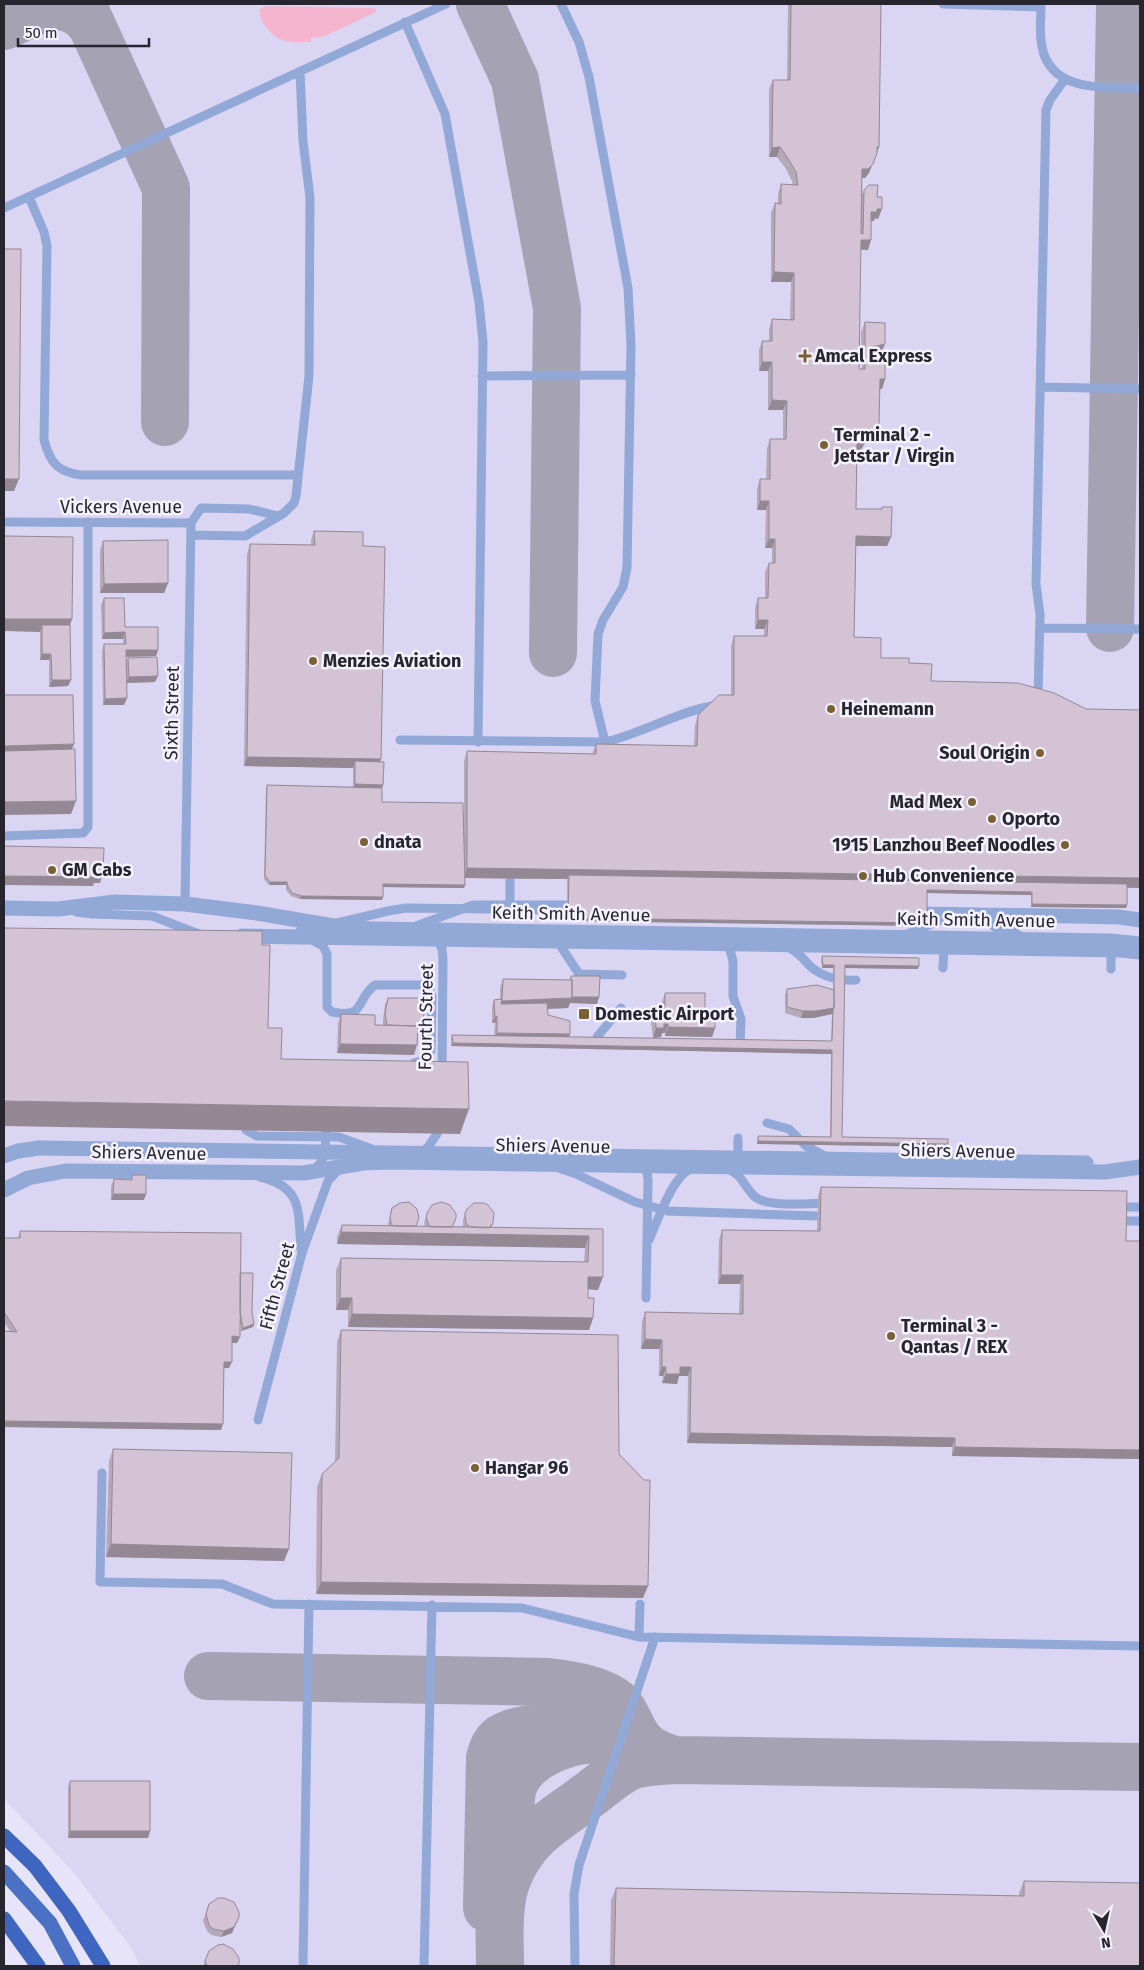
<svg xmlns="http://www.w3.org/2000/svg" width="1144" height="1970" viewBox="0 0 1144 1970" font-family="'Fira Sans',sans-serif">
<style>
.built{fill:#dad5f3}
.green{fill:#f5b5cf}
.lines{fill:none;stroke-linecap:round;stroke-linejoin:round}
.taxiway{stroke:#a5a2b3;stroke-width:48}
.service{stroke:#92a8d7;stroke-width:9}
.tertiary{stroke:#92a8d7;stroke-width:15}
.primary{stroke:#4b71c4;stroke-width:15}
.trunk{stroke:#3e66c0;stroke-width:15}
.service-bridge{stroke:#92a8d7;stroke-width:9}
.tertiary-bridge{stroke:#92a8d7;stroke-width:15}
.wall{fill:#b5a8b7}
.shaded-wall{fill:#948895}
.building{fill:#d3c3d5;stroke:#948895}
.poi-dot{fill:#7a6032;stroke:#f4f2ff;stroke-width:2}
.labels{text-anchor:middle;stroke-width:5;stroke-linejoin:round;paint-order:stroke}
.poi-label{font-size:18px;font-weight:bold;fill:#27252d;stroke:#f4f2ff;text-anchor:start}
.street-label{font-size:18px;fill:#27252d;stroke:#f4f2ff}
</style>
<rect width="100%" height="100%" fill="#e7e3f9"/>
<!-- built -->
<path class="built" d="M4 4H1140V1966H140L130 1946 70 1868 4 1799Z"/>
<!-- green -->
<path class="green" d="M265 6 371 8 375 9 376 12 325 36 311 38V42C291 42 281 45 267 28 262 22 260 18 259 10Z"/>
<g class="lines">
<!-- taxiway -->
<path class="taxiway" d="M82 4 166 188 165 422
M480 4 515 80 557 308 553 653
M40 9C61 2 80 8 92 26
M4 26 51 4
M1110 628 1120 4
M208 1676 547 1682C569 1685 599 1688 617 1703 624 1710 627 1718 631 1726 640 1746 654 1755 675 1760
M511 1833C511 1818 509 1800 513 1787 522 1757 564 1741 592 1739
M487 1908 490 1758C494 1740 501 1736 519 1731 549 1724 578 1727 605 1743 627 1755 629 1758 655 1761
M500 1966C500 1938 497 1906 507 1879 513 1864 523 1848 534 1837 549 1822 569 1810 586 1797 601 1787 616 1771 633 1765 647 1761 661 1761 675 1760L1140 1767"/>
<!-- service -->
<path class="service" d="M561 4 579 42 589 77 628 288 631 345 627 568 623 587 603 620 598 634 595 701 605 742
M943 4 1041 7
M1041 4C1041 18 1039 33 1042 47 1051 93 1105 87 1140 88
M405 22 445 114 479 302 483 342 478 742
M29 197 44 232 47 246 44 440C50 462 57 472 81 475H297
M4 208 446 4
M482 376 631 375
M1040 387 1140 389
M4 522 191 523
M191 523 201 508 249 509 278 516
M191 535 245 536 284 513 294 503 296 496 309 376 310 198 303 141 300 71
M1040 628 1140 629
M1038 697 1040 614 1036 584 1046 110 1050 100 1065 79
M400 740 605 742C641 734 677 712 712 706
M4 836 83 833 88 827V522
M185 904 191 523
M917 911 979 912 1024 938
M76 912 93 914 152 916 199 934
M979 912 1118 914 1140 917
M416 926 473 905H579
M905 935 951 916
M435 936 442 949 443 959 442 1074
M556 939 579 974 622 975
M314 941 323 946 327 954V1007L332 1012C367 1019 355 999 375 985H422L429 989 432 996 431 1051 427 1059 414 1063
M725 942 729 947 733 961V996L741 1019 740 1046
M787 947C798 951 803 959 811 967 823 977 840 981 856 980
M943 968 944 944
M1111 969V946
M597 1045V1037L621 1008
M767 1123 789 1129 806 1146 825 1156
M421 1153 428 1147 437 1134
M735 1162 738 1155V1138
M640 1167 647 1171 648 1180 646 1298
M727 1169C741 1173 744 1186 754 1196 766 1208 811 1203 828 1203
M313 1170C327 1161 325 1147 326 1133
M260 1177C304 1187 298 1213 301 1250
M1116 1207H1140
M668 1211 816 1216
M1124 1221H1140
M649 1240C657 1222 673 1175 691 1169
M258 1420 302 1253 328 1181 340 1168
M102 1473 100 1582 222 1584 273 1604 522 1608 639 1637 1140 1646
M639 1637 640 1604
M303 1966 309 1604
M424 1966 432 1605
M575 1966 574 1894 579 1865 655 1637"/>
<!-- tertiary -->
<path class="tertiary" d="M4 908 58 909 115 902 185 904 257 913 345 928 375 929 1111 941 1140 944
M4 1156 18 1151 39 1148
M4 1190 28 1178 65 1171 304 1173 363 1163 391 1162 1105 1172 1140 1167"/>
<!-- primary -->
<path class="primary" d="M4 1872 50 1923 73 1966"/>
<!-- trunk -->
<path class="trunk" d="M4 1836 35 1866 69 1911 103 1966
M4 1919 38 1966"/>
<!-- service-bridge -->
<path class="service-bridge" d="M510 878V910
M927 916 1119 920 1140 923
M978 917 1027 946
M299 932 388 911 406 908 566 910
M246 1130 257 1136 339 1137 372 1149
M536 1160 576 1174 635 1202 668 1211"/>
<!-- tertiary-bridge -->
<path class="tertiary-bridge" d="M242 936 1121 950 1140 952
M39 1148 1086 1163"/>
</g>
<!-- wall -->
<path class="wall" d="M788 4H881L869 173 865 178H862V195L864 190 877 197 878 219 875 218 874 221H871L868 250 860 249 859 369H862L861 332 865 322 881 353 879 354 885 379 882 389H880L876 435 865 443 860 451H857L856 509H881L882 507 891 537 887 546H856L854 637 881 658 909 663 931 681 1127 887V905L1126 908 1031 907V895L927 893 926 926 567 921V879L465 878V885L464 888 383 887 382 900 300 899 291 896 286 890V885H269L264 879 266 788 267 785 353 787V768L244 766 247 554 250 544 311 545V540L314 531 363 546 380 762 383 785 382 788V802L464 814V761L467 751 592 754 596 744 694 746 695 725 698 715 731 695V646L734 636H764V629H755V608L758 598H765V572L769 563H772V548H765L766 510H757V489L760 479H766L767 448 770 439H783V410H768V371H759V350L762 341H769V329L772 319 790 320 791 282H771V213L775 203H778V194L781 184 793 185 792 181 786 169 777 157H769V89L773 80H787Z
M4 536 70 625 68 686 49 687V660H40V632Z
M103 541 168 583 164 593H100V550Z
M104 598 125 627 158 650 156 656 126 657V663L128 658 155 682 126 683 127 698 124 705H103L102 651 104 644H123V639H102L101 605Z
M822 956 918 969 845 968 842 1137 947 1147 757 1144 758 1136 830 1137 831 1054 451 1046V1038L452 1035 494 1036 495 1023H492V1006L494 1000 500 999V988L503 979 569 980 571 976 599 997 597 1004 570 1003 568 1008 547 1009 548 1015 570 1034 569 1037 831 1041 832 1013V1014L813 1018H801L785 1013V995L787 989H833V968H822L821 959Z
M665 993 705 1012 715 1028 712 1037 665 1036V1033H662L661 1037 653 1038 651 1022 655 1012 662 1011V1002Z
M388 998 418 1035H417L414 1055 337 1053 338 1024 341 1014 375 1025H383V1020L385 1004Z
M132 1175 144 1200H111V1186L114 1179 131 1180Z
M821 1187 1126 1241H1140V1459L952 1456V1447L687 1443 688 1376H679L677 1384 662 1383 663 1376H659V1349H641L642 1322 645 1312 739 1314 740 1284H718L719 1240 722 1230 817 1231 818 1196Z
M392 1208 416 1226H425L424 1224 425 1220 427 1213 453 1227H463V1220L467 1209 493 1223 491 1228 603 1229 598 1290 588 1289V1298L593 1318 589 1330 348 1327V1310H336V1270L341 1258 584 1262 585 1248 337 1244V1237L342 1225 388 1226V1224Z
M20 1231 240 1273 252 1312 254 1324 253 1327 241 1331 240 1322 237 1343H232L229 1368H224L221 1430 4 1427V1331H10L4 1322V1238H18Z
M341 1330 619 1454 643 1598 316 1594 317 1487 322 1474 335 1462 337 1342Z
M113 1449 284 1561 106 1557 109 1461Z
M70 1781 150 1831 148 1838H68V1787Z
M1024 1881 1140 1966H610L611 1900 616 1888 1019 1896V1893Z
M209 1904 239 1917 232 1933 221 1937 211 1935 207 1931 203 1921Z
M209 1951 238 1966H203Z"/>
<!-- shaded-wall -->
<path class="shaded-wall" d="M780 147 777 157H769L772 148Z
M877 147H879L869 173 865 178H858L862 169Z
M877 209H882L878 219 875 218 874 221H868L871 212Z
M861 240H871L868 250 857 249Z
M774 272 794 273 791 282H771Z
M885 344 881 353 869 356 872 347Z
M762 362H772L768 371H759Z
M880 379H885L882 389H877Z
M772 400 787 401 783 410H768Z
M879 425 876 435 865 443 860 451 854 452 857 442Z
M4 479H19L14 491H4Z
M760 501H769L766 510H757Z
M856 536 891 537 887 546H852Z
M769 539H775L772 548H765Z
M168 583 164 593H100L104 584Z
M4 619H72L68 632 42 625 40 632 4 631Z
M758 620H768L764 629H755Z
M125 632 123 639H102L104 633Z
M126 650H158L156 656 124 657Z
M42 654H51L49 660H40Z
M158 676 155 682 126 683 129 677Z
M52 680H71L68 686 49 687Z
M127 698 124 705H103L105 699Z
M74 744 70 754 4 755V746Z
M247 757 381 759 378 768 355 761 353 768 244 766Z
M355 784 383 785 381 791H353Z
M76 801 71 814 4 815V802Z
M467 868 1140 878V888L569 879V875L567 879 464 878Z
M103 874 100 883H94L93 886 4 885V876Z
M270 882H287L286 885H269Z
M383 884 465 885 464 888 382 887Z
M927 890 1032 892 1031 895 926 893Z
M301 896 383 897 382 900 300 899Z
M1032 904 1127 905 1126 908 1031 907Z
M568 918 927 923 926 926 567 921Z
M823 965H834L833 968H822Z
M845 965 919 966 918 969 844 968Z
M571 997H599L597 1004 570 1003 568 1008 499 1011 502 1001Z
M834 1008 832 1014 813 1018H801L803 1011Z
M497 1016 495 1023H492L495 1017Z
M664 1024H668L665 1033H662L661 1037 653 1038 656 1028Z
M668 1027 715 1028 712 1037 665 1036Z
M387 1028 421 1029 418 1035 385 1034Z
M497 1033 570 1034 568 1041 494 1040Z
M453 1043 832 1050 831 1054 451 1046Z
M340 1044 417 1045 414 1055 337 1053Z
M4 1101 469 1109 460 1134 4 1126Z
M758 1141 948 1144 947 1147 757 1144Z
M113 1194H146L144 1200H111Z
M456 1218 450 1233 493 1223 490 1229 589 1236 585 1248 337 1244 341 1232 413 1233Z
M721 1275H743L740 1284H718Z
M588 1277H603L598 1290 584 1289Z
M340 1298H352L348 1310H336Z
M352 1314 593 1318 589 1330 348 1327Z
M254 1324 253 1327 241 1331 243 1328Z
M232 1336 240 1337 237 1343H230Z
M645 1339 662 1340 659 1349H641Z
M224 1362H232L229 1368H222Z
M662 1367H666L663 1376H659Z
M680 1367H691L688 1376H679L677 1384 662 1383 666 1374Z
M4 1421 223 1424 221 1430 4 1427Z
M690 1433 955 1438 952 1447 687 1443Z
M955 1447 1140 1450V1459L952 1456Z
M111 1544 289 1549 284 1561 106 1557Z
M321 1582 648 1586 643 1598 316 1594Z
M70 1831H150L148 1838H68Z
M239 1917 232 1933 221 1937 224 1931Z"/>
<!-- building -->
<path class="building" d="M791 4H881L879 147H877V153L873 164 868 169H862L861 233 863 234 864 190 869 185H878L877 197H882V209H877V212H871V240H861L859 369H865V322L885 323V344L872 347V354H885V379H880L879 425 868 434 864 441 857 442 856 509H882V507H892L891 537 856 536 854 637 881 638V658H909V663L932 664 931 681 1018 683 1054 693 1086 709 1140 710V878L467 868V751L596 754V744L697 746 698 715 719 695H734V636H767L768 620H758V598H768L769 563H775V539H769V501H760V479H770V439H786L787 401 772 400V362H762V341H772V319L794 320V273L774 272 775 203 781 204V184L798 185 796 172 789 160 780 147 772 148 773 80H790Z
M4 249H21L19 479H4Z
M314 531 363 532V546L385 547 381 759 247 757 250 544 315 545Z
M4 536 73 537 72 619H4Z
M168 540V583L104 584 103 541Z
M104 598H124L125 627H158V650H126L127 698 105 699 104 644H126L125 632 104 633Z
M42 625H70L71 680H52L51 654H42Z
M157 657 158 676 129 677 128 658Z
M4 695H73L74 744 4 746Z
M75 749 76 801 4 802V751Z
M355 761 384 762 383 785 355 784Z
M267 785 382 788V802L463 803 465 885 383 884V897L301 896 292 893 288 887 287 882H270L265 875Z
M4 846 104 848 103 874H97V877L4 876Z
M569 875 1127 884V905L1032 904V892L927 890V923L568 918Z
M4 928 262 931V945H270L268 1028H282L281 1059 468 1062 469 1109 4 1101Z
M822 956 919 958V966L845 965 842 1137 948 1139V1144L758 1141V1136L831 1137 832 1050 453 1043 452 1035 832 1041 833 1010 834 1008V965H823Z
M571 976H600L599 997H572V980H571Z
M503 979 572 980V998L502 1001Z
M817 985 834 990V1008L816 1011H803L787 1007V989Z
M665 993H705V1012L715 1013V1028L668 1027V1024H664V1028H656L655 1012 665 1011Z
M388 998H422L424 1014 421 1029H418V1026L387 1025 385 1014Z
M502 999 501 1004 547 1003 548 1015 570 1021V1034L497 1033V1016L495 1017 494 1000Z
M341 1014 375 1015V1025L418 1026 417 1045 340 1044Z
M132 1175H146V1194H113L114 1179 132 1180Z
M821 1187 1127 1191 1126 1241H1140V1450L955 1447V1438L690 1433 691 1367H680V1374H666V1367H662V1340L645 1339V1312L743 1314V1275H721L722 1230 820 1231Z
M409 1202 417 1209 419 1218 416 1226H393L391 1223 390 1218 392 1208 400 1203Z
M441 1202 450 1205 456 1214V1218L452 1227H430L426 1218 427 1213 432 1205Z
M474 1203H484L488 1205 494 1213 493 1223 489 1228 470 1227 466 1223 465 1213 467 1209Z
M342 1225 603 1229V1277H588V1298H594L593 1318 352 1314V1298H340L341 1258 588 1262 589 1236 341 1232Z
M20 1231 241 1233 240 1337 232 1336V1362H224L223 1424 4 1421V1331L17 1332 4 1312V1238H20Z
M240 1273H253L252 1312 254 1324 243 1328 240 1312Z
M341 1330 618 1335 619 1454 644 1480H650L648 1586 321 1582 322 1474 339 1458Z
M113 1449 292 1453 289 1549 111 1544Z
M70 1781H150V1831H70Z
M1024 1881 1140 1883V1966H614L616 1888 1024 1896Z
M218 1898H224L234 1902 239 1912V1917L234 1927 224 1931 213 1929 209 1925 206 1914 209 1904Z
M223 1944 233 1949 239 1958V1964L237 1966H207L205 1961 209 1951 218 1945Z"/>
<!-- markers -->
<g class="poi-dot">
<path d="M802.5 348.5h5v5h5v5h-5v5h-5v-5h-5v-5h5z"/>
<circle cx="824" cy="445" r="5"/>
<circle cx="313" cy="661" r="5"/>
<circle cx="831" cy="709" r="5"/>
<circle cx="1040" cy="753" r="5"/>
<circle cx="972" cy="802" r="5"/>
<circle cx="992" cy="819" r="5"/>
<circle cx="364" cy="842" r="5"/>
<circle cx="1065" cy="845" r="5"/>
<circle cx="52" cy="870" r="5"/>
<circle cx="863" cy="876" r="5"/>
<rect x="578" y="1008" width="12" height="12" rx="2.5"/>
<circle cx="891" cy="1336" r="5"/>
<circle cx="475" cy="1468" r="5"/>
</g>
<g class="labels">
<!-- poi labels -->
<g class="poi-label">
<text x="815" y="362">Amcal Express</text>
<text x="834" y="441">Terminal 2 -<tspan x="834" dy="21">Jetstar / Virgin</tspan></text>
<text x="323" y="667">Menzies Aviation</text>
<text x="841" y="715">Heinemann</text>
<text x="1030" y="759" text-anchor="end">Soul Origin</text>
<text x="962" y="808" text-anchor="end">Mad Mex</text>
<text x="1002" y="825">Oporto</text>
<text x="374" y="848">dnata</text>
<text x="1055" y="851" text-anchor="end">1915 Lanzhou Beef Noodles</text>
<text x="62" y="876">GM Cabs</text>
<text x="873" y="882">Hub Convenience</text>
<text x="595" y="1020">Domestic Airport</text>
<text x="901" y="1332">Terminal 3 -<tspan x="901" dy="21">Qantas / REX</tspan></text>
<text x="485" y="1474">Hangar 96</text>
</g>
<!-- street labels -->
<g class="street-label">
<text x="121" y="513">Vickers Avenue</text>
<text transform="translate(172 713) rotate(-89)" y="6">Sixth Street</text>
<text transform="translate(571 914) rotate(1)" y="6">Keith Smith Avenue</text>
<text transform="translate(976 920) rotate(1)" y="6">Keith Smith Avenue</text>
<text transform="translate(426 1017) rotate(-89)" y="6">Fourth Street</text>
<text transform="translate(553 1146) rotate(1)" y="6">Shiers Avenue</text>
<text transform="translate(958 1151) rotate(1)" y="6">Shiers Avenue</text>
<text transform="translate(149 1153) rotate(1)" y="6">Shiers Avenue</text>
<text transform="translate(277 1286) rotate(-75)" y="6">Fifth Street</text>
</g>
</g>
<!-- border -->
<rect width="1144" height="1970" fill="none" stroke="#27252d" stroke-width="10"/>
<!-- north arrow -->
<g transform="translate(1104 1930) rotate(171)" stroke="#f4f2ff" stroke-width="4" paint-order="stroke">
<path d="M0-4L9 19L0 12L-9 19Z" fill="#27252d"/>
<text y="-8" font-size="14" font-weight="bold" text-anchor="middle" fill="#27252d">N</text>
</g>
<!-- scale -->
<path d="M18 38v8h131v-8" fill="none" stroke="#27252d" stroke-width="2.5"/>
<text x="25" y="38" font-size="15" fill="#27252d" stroke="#f4f2ff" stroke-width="4" paint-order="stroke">50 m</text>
</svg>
